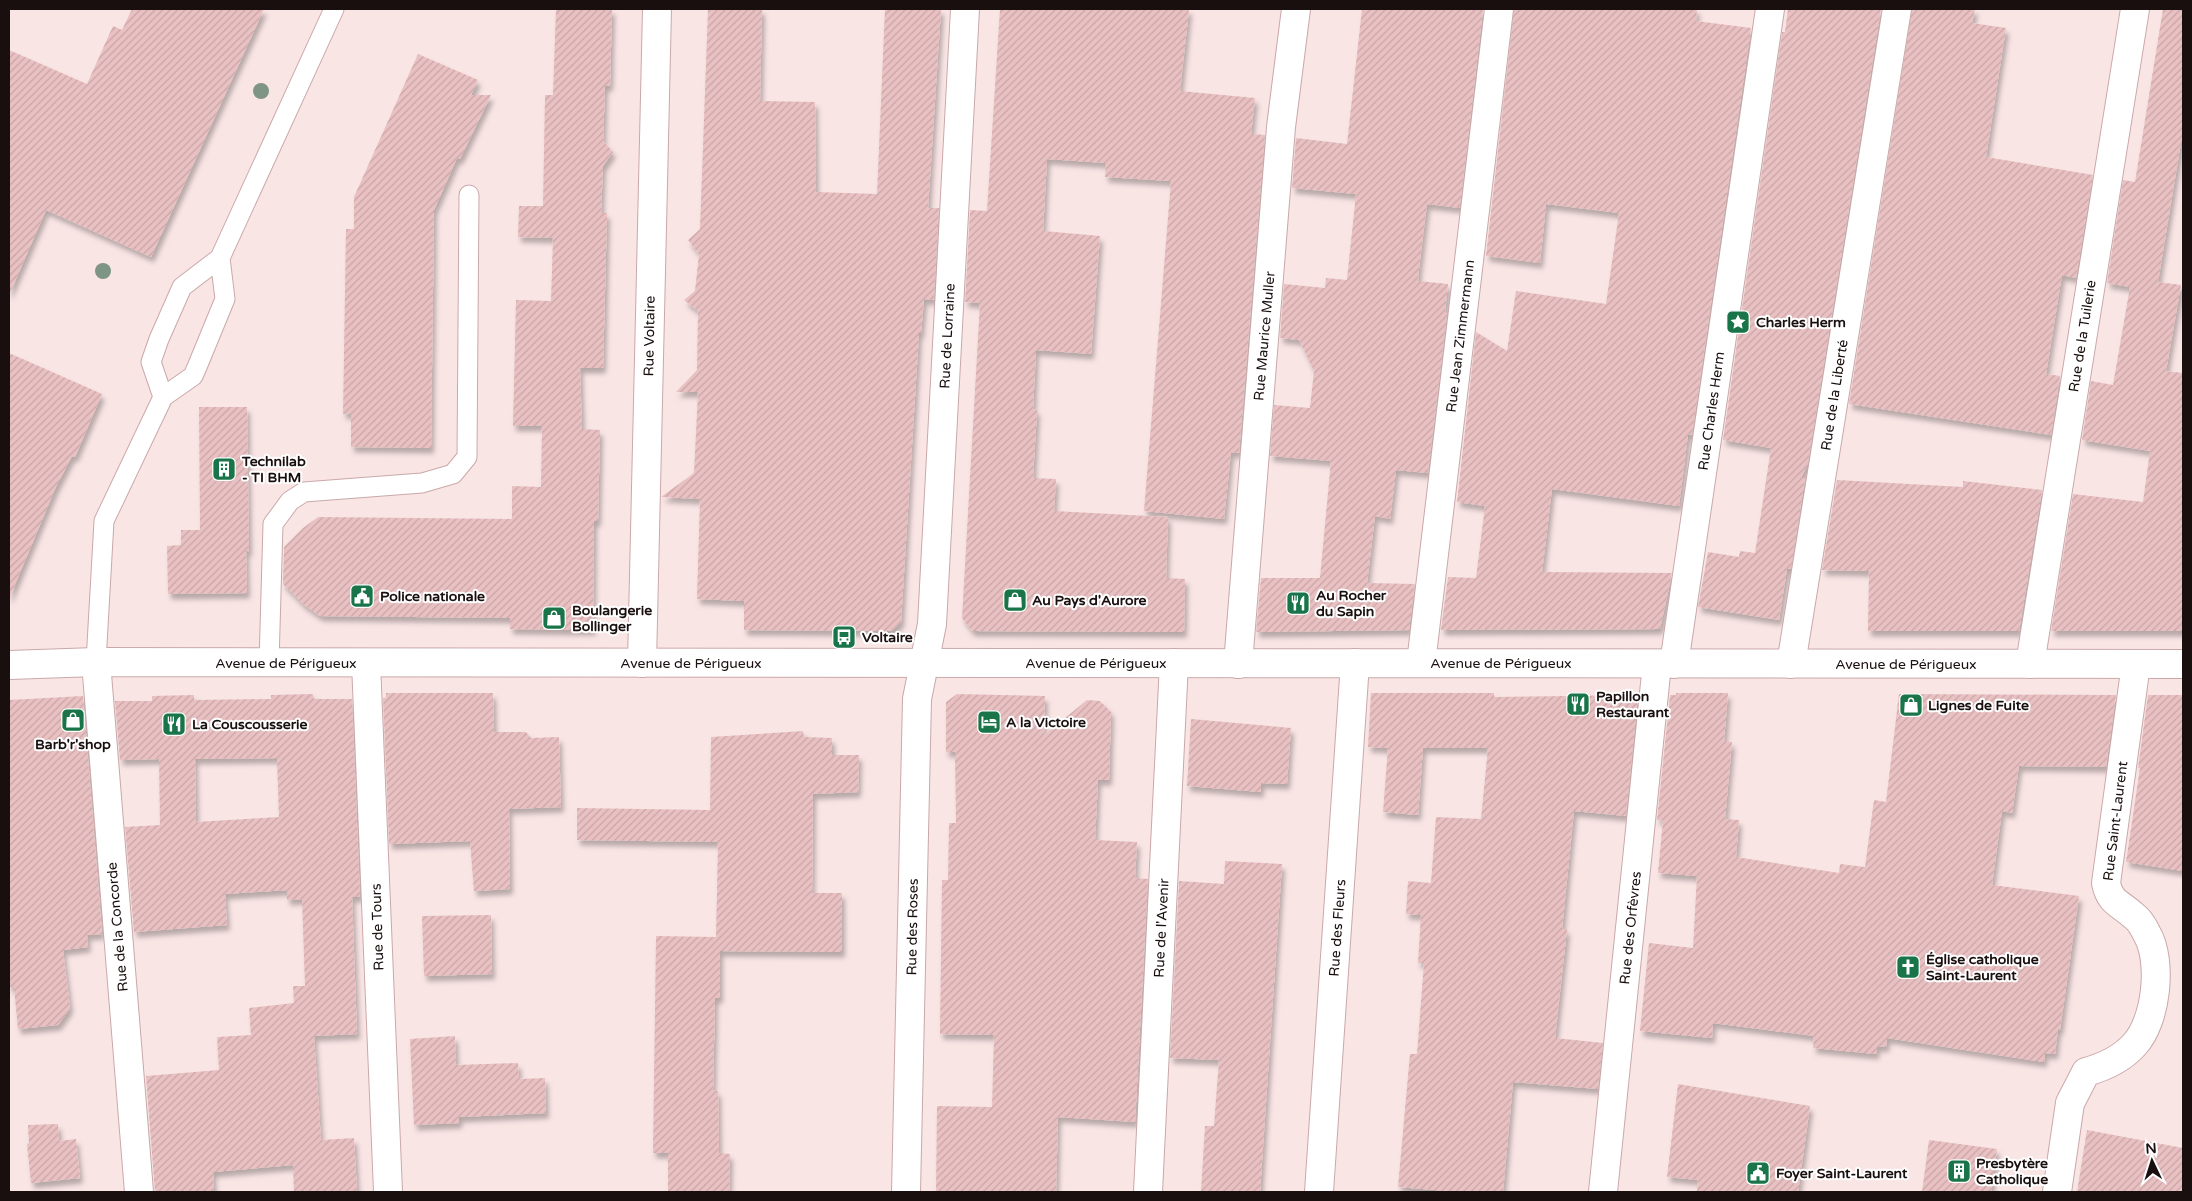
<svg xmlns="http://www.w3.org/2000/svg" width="2192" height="1201" viewBox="0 0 2192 1201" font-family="'Varela Round',sans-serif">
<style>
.building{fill:url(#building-hatch);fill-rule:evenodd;filter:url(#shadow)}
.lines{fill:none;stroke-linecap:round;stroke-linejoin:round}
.service-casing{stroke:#caa8aa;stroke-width:21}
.minor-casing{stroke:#caa8aa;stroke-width:30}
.tertiary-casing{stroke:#caa8aa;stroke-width:30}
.service{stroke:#fff;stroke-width:19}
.minor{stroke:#fff;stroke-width:28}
.tertiary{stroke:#fff;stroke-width:28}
.tree{fill:#7e9484}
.labels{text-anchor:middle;stroke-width:4;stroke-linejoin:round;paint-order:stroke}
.poi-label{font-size:14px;font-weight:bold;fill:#1a0f0f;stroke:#fff;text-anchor:start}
.street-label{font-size:14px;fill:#1a0f0f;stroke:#fff}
</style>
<defs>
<pattern id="building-hatch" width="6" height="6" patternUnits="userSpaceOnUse" patternTransform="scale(1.25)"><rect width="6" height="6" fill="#eac1c3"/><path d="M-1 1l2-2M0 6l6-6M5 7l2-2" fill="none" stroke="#c8a5a6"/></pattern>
<filter id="shadow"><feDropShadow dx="3" dy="5.5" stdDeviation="2.5" flood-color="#0004"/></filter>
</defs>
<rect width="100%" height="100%" fill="#fae5e5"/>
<!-- building -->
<path class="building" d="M132 9H264L151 257 46 210 9 295V50L87 84 113 26 122 30Z
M556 9H612L610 86H605L603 141 613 152 603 166 601 213H607L603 368H580L582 429 600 430 598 521H594L593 630 510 629V618L320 616 303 604 283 584 284 547 303 528 318 517 512 519V486L541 487 542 426H513L516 300 551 301 553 238 518 237 519 206H543L545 95H553Z
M708 9H762L760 101 815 102 816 192 877 194 885 9H941L928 208H939L934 300 924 299 921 333H919L901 622 891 631 744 630V601L697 599 700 499 661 497 694 473 698 392H676L697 370 698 311 684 300 695 291 699 254 688 240 700 229Z
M1000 9H1189L1180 91 1255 98 1251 134 1265 135 1239 453 1231 452 1224 519 1144 511 1171 181 1105 177 1106 163 1047 159 1043 231 1100 236 1091 354 1036 350 1033 409 1037 410 1033 478 1056 479 1054 511 1168 517 1166 578 1185 579 1184 632 972 631 962 618 980 303 965 302 970 210 987 211Z
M1362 9H1483L1460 208 1427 204 1419 269 1418 281 1448 284 1445 312 1447 314 1428 473 1396 470 1390 519 1375 516 1367 583 1415 584 1409 630 1256 632 1261 578H1320L1331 461 1270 456 1274 405 1310 408 1314 371 1299 340 1280 338 1284 284 1325 288 1326 278 1347 280 1356 194 1292 188 1296 138 1347 144Z
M1514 9H1697L1696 21 1751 28 1692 435 1688 434 1679 506 1552 489 1542 572 1672 573 1660 629 1441 630 1448 577 1476 578 1485 506 1457 502 1476 332 1507 351 1516 291 1606 304 1619 213 1546 204 1540 263 1486 256Z
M1788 9H1881L1808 463 1801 478H1805L1791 569H1787L1779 620 1698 607 1708 552 1739 557 1740 551 1755 553 1771 448 1723 440 1782 32H1785Z
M1912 9H1975L1972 23 2006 28 1986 157 2093 175 2076 278 2062 275 2046 374 2060 376 2051 435 1849 404Z
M2163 9H2183V130L2158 282 2181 285 2166 371 2183 373V631H2051L2073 494 2143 502 2150 451 2082 440 2091 381 2113 385 2130 287 2107 283 2123 180 2135 182Z
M418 54 478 80 471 95H491L460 159 457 158 434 210 431 448 351 447V413L343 414 346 229H354V197Z
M9 353 102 394 75 457 72 456 55 489 9 599Z
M199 407H247L249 552 246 550 247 593 168 594 167 546 181 545V530H200Z
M1837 480 1963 487V481L2042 490 2019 631H1868L1869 571 1822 570Z
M386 693H493L494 732H526L531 738 559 737 561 807 509 809 510 889 474 891 470 841 389 844 383 698H386Z
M1371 693H1494V697L1638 695 1626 816 1574 811 1562 929H1567L1555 1038 1603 1043 1598 1089 1513 1082 1503 1192H1460L1398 1187 1410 1054H1417L1424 963H1418L1421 915 1406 914 1408 881 1431 883 1436 817 1481 819 1488 748H1423L1418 815 1383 812 1388 748 1368 747Z
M1676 693H1728L1724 741 1732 742 1725 819 1739 820 1736 857 1839 873 1840 864 1865 867 1874 800 1886 802 1899 694 2116 695 2106 767 2019 766 2012 813 2002 811 1992 885 2079 896 2060 1030 2058 1029 2055 1054 2045 1053 2044 1062 1887 1038 1886 1047 1877 1046 1876 1054 1813 1048 1814 1036 1713 1023 1712 1038 1640 1031 1649 943 1693 948 1697 876 1658 873 1663 820H1657L1670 695H1676Z
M313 694 314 699H352L360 897H352L357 1034 314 1036 321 1140 354 1138 357 1192H294L293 1165 213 1172 214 1192H155L146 1076 219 1070 217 1037 251 1035 249 1008 294 1003 293 986H305L302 899 287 900V890L225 894 227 925 134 932 125 827 160 825 159 759 120 760 115 701H152V696L194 695V700L271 699V695ZM277 758 279 817 196 822 195 759Z
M957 694 1045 696 1044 735 1087 700 1100 701 1111 712 1109 780H1098L1095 840 1137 842 1135 878 1148 879 1135 1122 1058 1117 1056 1192H936L937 1106 992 1107 994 1035 940 1034 942 880H948L949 823H956L955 752H946V702Z
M2148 695H2183V871L2126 862 2140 768H2138Z
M83 696 102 934 87 935 88 947 63 950 70 1008 58 1025 18 1029 14 987H9V700Z
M1191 719 1291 728 1287 784 1261 783V792L1187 786Z
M803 731 804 737 832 738V755H859L858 792 813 794 812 893H842V952L720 951V998H715L713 1090 718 1091 719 1153 730 1154 729 1192H668V1153H653L656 936 716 937 718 842 577 840V808L710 810 711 737Z
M1225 861 1282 864 1260 1192H1201L1205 1126H1214L1219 1060 1170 1058 1179 881 1224 884Z
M491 915 492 974 424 976 422 916Z
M455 1036 456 1065 518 1063 519 1079 545 1078 546 1113 459 1117V1123L414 1125 410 1039Z
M1678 1084 1810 1106 1798 1192H1697L1698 1180 1667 1177Z
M58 1124 59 1141 76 1139 80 1178 31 1183 27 1144 29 1143 28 1125Z
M2087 1130 2183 1148V1192H2077Z
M1929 1140 1997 1149 1991 1192H1922Z"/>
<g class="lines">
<!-- service casing -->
<g class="service-casing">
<path id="service" d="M163 397 151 362 159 339 182 287 220 258
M96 662 104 521 163 397 193 376 197 367 225 299 220 258 334 9
M269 663 273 524 290 501 304 492 422 483 453 474 467 457 469 195"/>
</g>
<!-- minor casing -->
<g class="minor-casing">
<path id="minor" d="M96 662 139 1192
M366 663 388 1192
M642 663 657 9
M1421 663 1499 9
M1238 664 1281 127 1296 9
M1674 664 1770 9
M1791 664 1897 9
M2030 664 2135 9
M906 1192 917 699 932 624 965 9
M1148 1192 1174 663
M1319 1192 1355 663
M1603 1192 1657 664
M2057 1192 2070 1103 2086 1072C2104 1067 2122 1059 2135 1044 2156 1021 2163 962 2147 934 2144 928 2140 920 2134 916 2120 903 2110 903 2106 883L2136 664"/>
</g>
<!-- tertiary casing -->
<g class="tertiary-casing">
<path id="tertiary" d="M9 665 96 662 2183 664"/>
</g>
<!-- service -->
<use href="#service" class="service"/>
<!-- minor -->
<use href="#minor" class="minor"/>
<!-- tertiary -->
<use href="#tertiary" class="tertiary"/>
</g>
<!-- trees -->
<g class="tree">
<circle cx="261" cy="91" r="8"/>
<circle cx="103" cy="271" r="8"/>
</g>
<!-- icons -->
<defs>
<g id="sight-square" transform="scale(1.25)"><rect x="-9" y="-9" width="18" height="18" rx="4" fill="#197449" stroke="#fff"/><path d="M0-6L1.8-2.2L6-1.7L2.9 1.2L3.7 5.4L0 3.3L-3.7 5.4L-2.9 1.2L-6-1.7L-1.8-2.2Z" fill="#fff"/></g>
<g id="building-square" transform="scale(1.25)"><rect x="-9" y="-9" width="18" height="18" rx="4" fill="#197449" stroke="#fff"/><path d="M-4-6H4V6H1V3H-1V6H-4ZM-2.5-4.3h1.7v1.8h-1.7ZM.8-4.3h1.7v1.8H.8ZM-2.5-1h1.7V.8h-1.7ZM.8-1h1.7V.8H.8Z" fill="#fff"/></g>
<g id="civic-square" transform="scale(1.25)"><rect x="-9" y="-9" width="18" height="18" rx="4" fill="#197449" stroke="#fff"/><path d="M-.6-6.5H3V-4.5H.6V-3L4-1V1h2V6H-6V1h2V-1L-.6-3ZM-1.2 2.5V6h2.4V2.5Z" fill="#fff"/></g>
<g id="shop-square" transform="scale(1.25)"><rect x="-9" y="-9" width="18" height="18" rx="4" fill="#197449" stroke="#fff"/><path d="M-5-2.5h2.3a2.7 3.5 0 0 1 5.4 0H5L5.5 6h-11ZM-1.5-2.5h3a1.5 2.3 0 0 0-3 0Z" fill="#fff"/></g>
<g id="restaurant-square" transform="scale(1.25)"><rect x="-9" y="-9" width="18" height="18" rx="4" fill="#197449" stroke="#fff"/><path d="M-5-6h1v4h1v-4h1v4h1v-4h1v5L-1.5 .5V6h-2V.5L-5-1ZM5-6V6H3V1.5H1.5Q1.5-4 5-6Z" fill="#fff"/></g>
<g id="bus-square" transform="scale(1.25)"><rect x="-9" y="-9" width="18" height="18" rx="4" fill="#197449" stroke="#fff"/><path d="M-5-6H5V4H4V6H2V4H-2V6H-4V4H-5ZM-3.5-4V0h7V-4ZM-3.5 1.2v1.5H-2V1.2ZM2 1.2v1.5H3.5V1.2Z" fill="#fff"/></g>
<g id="hotel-square" transform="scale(1.25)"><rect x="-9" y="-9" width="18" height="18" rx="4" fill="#197449" stroke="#fff"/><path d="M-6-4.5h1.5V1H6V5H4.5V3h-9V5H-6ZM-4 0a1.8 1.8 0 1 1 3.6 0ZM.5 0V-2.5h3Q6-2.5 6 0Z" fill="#fff"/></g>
<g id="church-square" transform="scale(1.25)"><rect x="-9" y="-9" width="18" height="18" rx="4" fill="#197449" stroke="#fff"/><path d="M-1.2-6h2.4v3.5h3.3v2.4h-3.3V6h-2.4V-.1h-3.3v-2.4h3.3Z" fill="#fff"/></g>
</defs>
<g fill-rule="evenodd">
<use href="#sight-square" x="1738" y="322"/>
<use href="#building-square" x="224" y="469"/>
<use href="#civic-square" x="362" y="596"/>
<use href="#shop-square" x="1015" y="600"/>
<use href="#restaurant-square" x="1298" y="603"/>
<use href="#shop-square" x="554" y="618"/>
<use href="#bus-square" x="844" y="637"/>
<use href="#restaurant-square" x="1578" y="704"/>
<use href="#shop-square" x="1911" y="705"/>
<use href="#shop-square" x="73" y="720"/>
<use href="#hotel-square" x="989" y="722"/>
<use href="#restaurant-square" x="174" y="724"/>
<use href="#church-square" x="1908" y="967"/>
<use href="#building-square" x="1959" y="1171"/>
<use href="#civic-square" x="1758" y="1173"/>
</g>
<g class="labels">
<!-- poi labels -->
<g class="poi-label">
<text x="1756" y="327">Charles Herm</text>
<text x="242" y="466">Technilab<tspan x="242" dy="16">- TI BHM</tspan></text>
<text x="1316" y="600">Au Rocher<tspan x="1316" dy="16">du Sapin</tspan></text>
<text x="380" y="601">Police nationale</text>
<text x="1032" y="605">Au Pays d'Aurore</text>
<text x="572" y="615">Boulangerie<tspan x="572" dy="16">Bollinger</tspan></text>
<text x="862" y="642">Voltaire</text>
<text x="1596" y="701">Papillon<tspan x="1596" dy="16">Restaurant</tspan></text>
<text x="1928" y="710">Lignes de Fuite</text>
<text x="1006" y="727">A la Victoire</text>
<text x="192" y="729">La Couscousserie</text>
<text x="73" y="749" text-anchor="middle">Barb'r'shop</text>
<text x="1926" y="964">Église catholique<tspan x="1926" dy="16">Saint-Laurent</tspan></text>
<text x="1976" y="1168">Presbytère<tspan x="1976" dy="16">Catholique</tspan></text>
<text x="1776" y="1178">Foyer Saint-Laurent</text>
</g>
<!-- street labels -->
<g class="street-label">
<text transform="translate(649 336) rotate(-89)" y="5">Rue Voltaire</text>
<text transform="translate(947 336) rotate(-87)" y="5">Rue de Lorraine</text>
<text transform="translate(1264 336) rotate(-85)" y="5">Rue Maurice Muller</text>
<text transform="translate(1460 336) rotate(-83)" y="5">Rue Jean Zimmermann</text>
<text transform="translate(2082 336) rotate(-81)" y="5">Rue de la Tuilerie</text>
<text transform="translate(1834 395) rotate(-81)" y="5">Rue de la Liberté</text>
<text transform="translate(1711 411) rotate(-82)" y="5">Rue Charles Herm</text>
<text x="286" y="668">Avenue de Périgueux</text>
<text x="691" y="668">Avenue de Périgueux</text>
<text x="1096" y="668">Avenue de Périgueux</text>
<text x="1501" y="668">Avenue de Périgueux</text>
<text x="1906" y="669">Avenue de Périgueux</text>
<text transform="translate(2115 821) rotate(-83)" y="5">Rue Saint-Laurent</text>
<text transform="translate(117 927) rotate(-95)" y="5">Rue de la Concorde</text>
<text transform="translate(377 927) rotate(-92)" y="5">Rue de Tours</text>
<text transform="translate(912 927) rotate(-89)" y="5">Rue des Roses</text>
<text transform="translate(1161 928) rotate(-87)" y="5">Rue de l'Avenir</text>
<text transform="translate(1337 928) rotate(-86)" y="5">Rue des Fleurs</text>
<text transform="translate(1630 928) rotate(-84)" y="5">Rue des Orfèvres</text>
</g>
</g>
<!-- border -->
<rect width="2192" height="1201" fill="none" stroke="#1a0f0f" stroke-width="20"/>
<!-- north arrow -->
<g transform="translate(2152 1161) rotate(356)" stroke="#ffffff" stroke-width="4" paint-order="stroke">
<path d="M0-4L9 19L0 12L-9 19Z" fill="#1a0f0f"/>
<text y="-8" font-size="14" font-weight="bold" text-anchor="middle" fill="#1a0f0f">N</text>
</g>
</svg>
